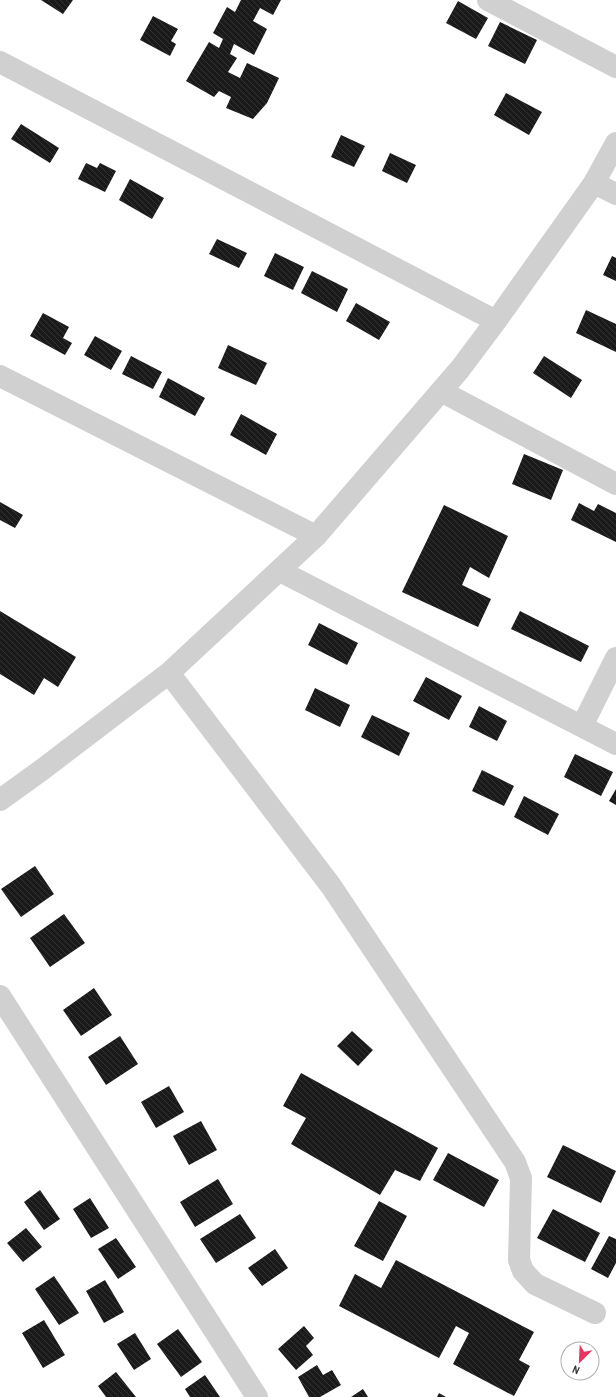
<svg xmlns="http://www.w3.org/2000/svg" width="616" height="1397" viewBox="0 0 616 1397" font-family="'Archivo Narrow',sans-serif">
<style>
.building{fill:url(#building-back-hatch)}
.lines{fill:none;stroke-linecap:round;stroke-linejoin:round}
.minor{stroke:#d0d0d0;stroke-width:22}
</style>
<defs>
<pattern id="building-back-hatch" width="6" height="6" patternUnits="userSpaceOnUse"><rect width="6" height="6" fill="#1a1a1a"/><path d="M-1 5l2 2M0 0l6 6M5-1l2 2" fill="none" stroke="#333"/></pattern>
</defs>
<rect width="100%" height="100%" fill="#fff"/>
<!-- building -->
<path class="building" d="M41 0H73L63 14Z
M241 0H281L273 15 260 8 253 21 267 29 254 55 234 44 230 54 237 58 228 72 240 78 247 63 279 78 267 103 253 119 226 108 231 97 219 91 214 97 186 81 209 42 219 48 223 39 213 33 227 7 235 12Z
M458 1 488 18 476 39 446 23Z
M153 16 178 29 171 41 176 44 170 56 140 40Z
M500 22 537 40 525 64 488 46Z
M506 93 542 112 529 135 494 115Z
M21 124 59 148 50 163 11 139Z
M341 135 365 146 354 167 331 157Z
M390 153 416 165 407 183 382 171Z
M86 163 97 168 100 163 116 171 105 192 78 179Z
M130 179 164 198 152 219 119 200Z
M217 239 247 253 239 268 209 254Z
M275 253 304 267 293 290 264 276Z
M612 256 616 258V281L603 275Z
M312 271 348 289 337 312 301 293Z
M356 303 390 322 379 340 346 321Z
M586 310 616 324V352L576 333Z
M43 313 69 327 63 338 72 343 65 355 30 336Z
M95 336 122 351 111 370 84 355Z
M228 345 267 363 256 385 218 368Z
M131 356 162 372 153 389 122 374Z
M544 356 582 380 571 398 533 373Z
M168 378 205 398 195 416 159 397Z
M241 414 277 434 266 455 230 435Z
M524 454 563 470 551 500 512 484Z
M0 502 23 515 15 528 0 520Z
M579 503 594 511 598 504 616 513V542L571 520Z
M444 505 508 536 489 578 470 567 462 585 491 599 478 627 402 592Z
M0 611 76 657 58 687 44 678 34 695 0 674Z
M520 611 589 646 581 662 511 629Z
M319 623 358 643 347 665 308 645Z
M426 677 462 696 449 720 413 701Z
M315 688 350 705 340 727 305 710Z
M479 706 507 721 497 741 469 727Z
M372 715 410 733 399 756 361 737Z
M575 754 613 772 601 796 564 777Z
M482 770 514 786 504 806 472 791Z
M616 789V805L609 801Z
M524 796 559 814 548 835 514 817Z
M35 866 54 894 21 917 1 889Z
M64 914 85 943 50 967 30 938Z
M94 988 112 1015 81 1036 63 1010Z
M352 1031 373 1050 358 1066 337 1046Z
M120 1036 138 1064 106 1085 88 1057Z
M301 1073 438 1148 420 1181 395 1170 380 1195 291 1144 306 1118 283 1106Z
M169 1086 184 1112 156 1128 141 1102Z
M201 1121 217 1150 189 1165 173 1136Z
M563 1145 616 1171 601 1203 547 1177Z
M448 1153 499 1180 484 1207 433 1180Z
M218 1179 233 1204 195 1227 180 1202Z
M40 1190 60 1219 44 1230 24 1202Z
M90 1198 109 1228 91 1238 73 1209Z
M379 1201 407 1216 383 1261 354 1246Z
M553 1209 600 1233 585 1262 537 1238Z
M240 1214 256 1238 216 1263 200 1239Z
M26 1228 42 1247 23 1262 7 1243Z
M609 1236 616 1239V1263L608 1278 591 1269Z
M116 1238 136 1267 118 1279 98 1249Z
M275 1249 288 1268 262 1286 248 1268Z
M396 1260 534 1332 519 1360 530 1366 514 1396 453 1364 469 1333 456 1326 439 1358 339 1306 355 1274 381 1288Z
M54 1276 79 1313 59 1325 35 1289Z
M105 1280 124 1312 104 1323 86 1291Z
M44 1320 65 1355 43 1368 22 1333Z
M304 1326 314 1338 306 1346 313 1355 296 1370 278 1349Z
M178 1329 202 1362 181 1377 157 1344Z
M135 1333 151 1359 134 1370 117 1344Z
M317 1365 323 1375 332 1370 341 1385 320 1397H309L298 1377Z
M116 1372 136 1397H106L98 1386Z
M205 1375 220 1397H190L185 1389Z
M363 1389 368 1397H351Z
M439 1393 446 1397H437Z"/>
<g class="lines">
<!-- minor -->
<path class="minor" d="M488 0 616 67
M0 62 496 321
M594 183 616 194
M0 376 316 536
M441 391 616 484
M280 571 616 744
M169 673 331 886 515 1162 521 1178 519 1260 523 1271 535 1284 595 1313
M582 726 616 658
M0 800 43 769 169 673 316 536 460 369 496 321 594 183 616 143
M0 996 257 1397"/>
</g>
<!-- north arrow -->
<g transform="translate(580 1361) rotate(204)"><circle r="19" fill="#ffffff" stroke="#adadad"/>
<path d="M0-3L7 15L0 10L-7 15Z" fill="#e93661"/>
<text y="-6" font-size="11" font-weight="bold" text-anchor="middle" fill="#333333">N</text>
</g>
</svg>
